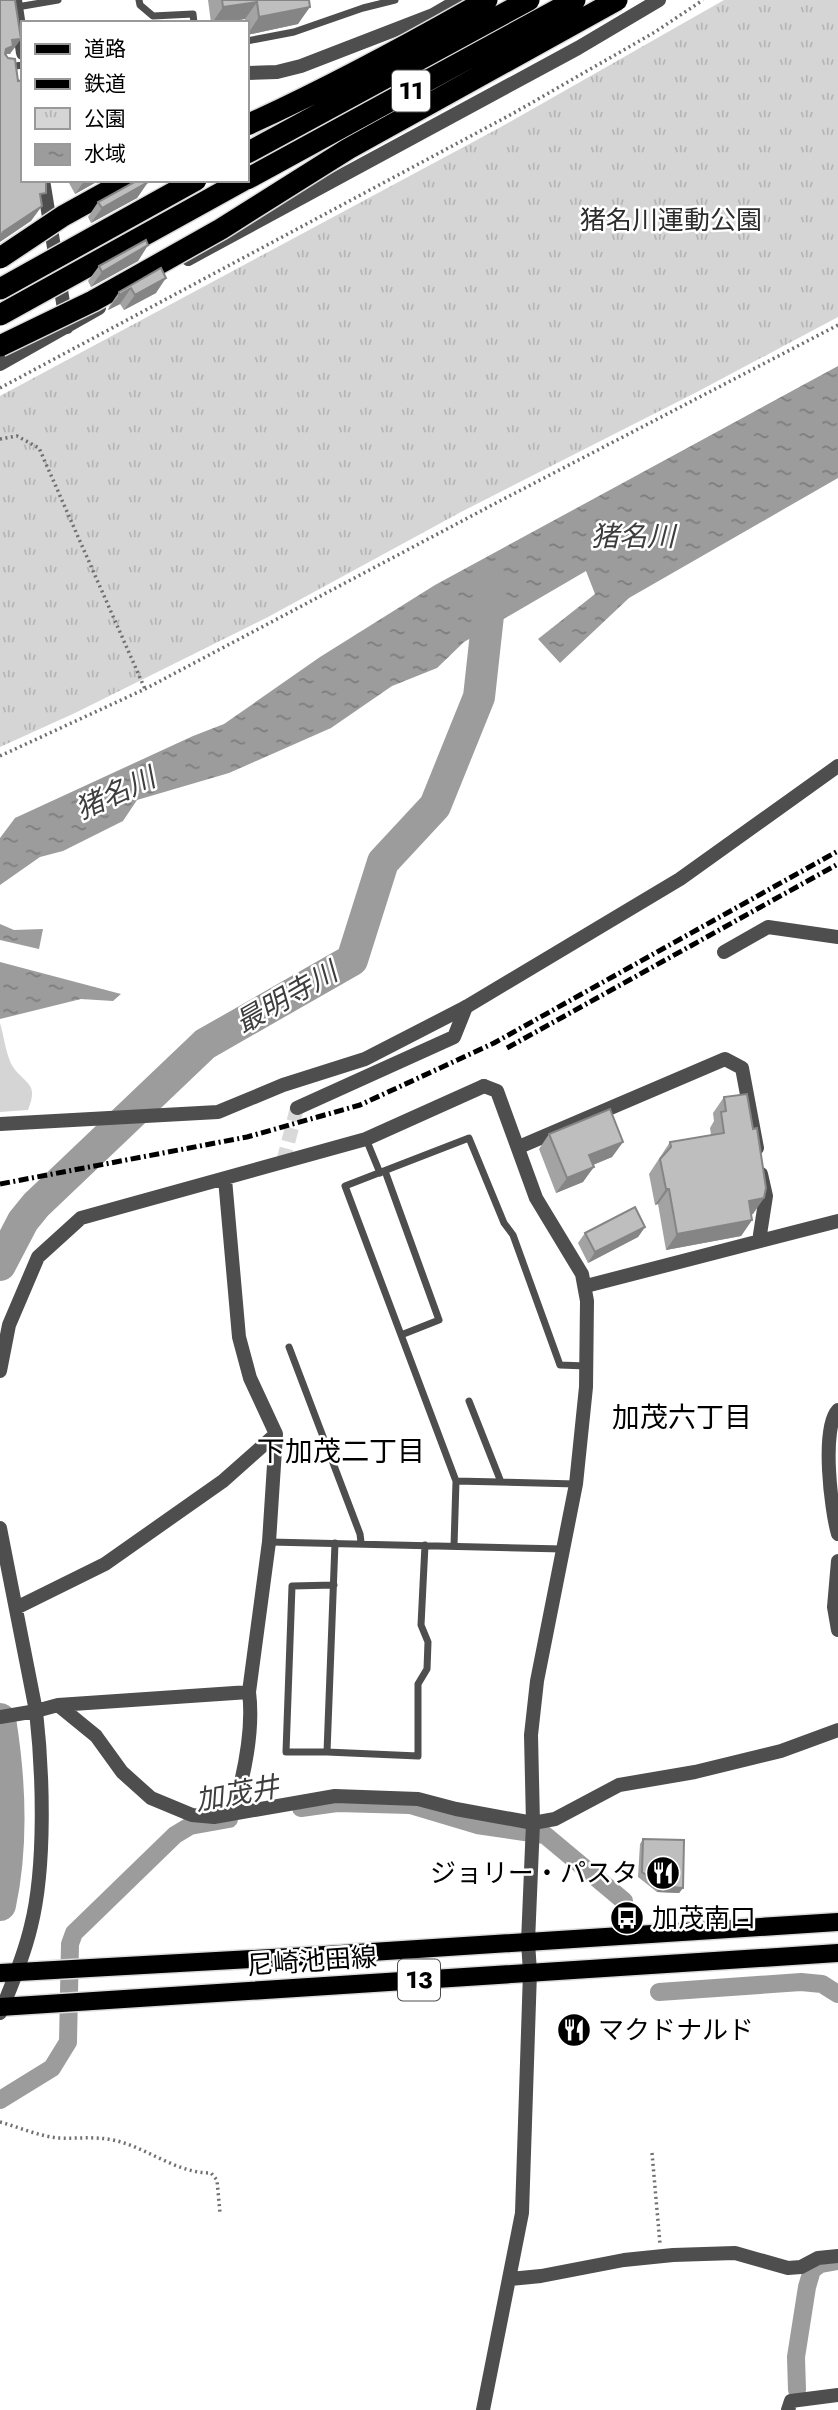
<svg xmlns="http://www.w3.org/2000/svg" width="838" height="2410" viewBox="0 0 838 2410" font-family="Jost,'Noto Sans JP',sans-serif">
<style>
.grass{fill:#d5d5d5}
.park{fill:url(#park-tufts)}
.water{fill:url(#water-ripples)}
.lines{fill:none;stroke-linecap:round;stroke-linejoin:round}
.canal{stroke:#9c9c9c;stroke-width:18}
.river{stroke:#9c9c9c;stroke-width:32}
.minor-tunnel{stroke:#d9d9d9;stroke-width:14;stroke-dasharray:14 7;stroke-linecap:butt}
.primary-casing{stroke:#dbdbdb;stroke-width:21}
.path{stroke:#707070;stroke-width:3.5;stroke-dasharray:2 3.5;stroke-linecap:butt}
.service{stroke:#4e4e4e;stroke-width:7}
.minor{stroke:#4e4e4e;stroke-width:14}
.tertiary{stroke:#4e4e4e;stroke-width:14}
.primary{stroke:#000;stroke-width:18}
.rail{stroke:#000;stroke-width:5;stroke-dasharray:10 3.5 2 3.5;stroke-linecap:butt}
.motorway-bridge-casing{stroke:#dbdbdb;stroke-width:24;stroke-linecap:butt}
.motorway-bridge{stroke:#000;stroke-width:21}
.wall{fill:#a3a3a3}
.shaded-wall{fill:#858585}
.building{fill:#bebebe;stroke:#858585;stroke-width:2}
.labels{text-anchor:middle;stroke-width:5;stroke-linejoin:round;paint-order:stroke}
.shield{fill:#fff;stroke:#4c4c4c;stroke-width:2}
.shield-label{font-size:24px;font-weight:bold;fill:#000}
.park-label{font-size:26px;fill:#2c2c2c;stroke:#fff}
.poi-label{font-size:26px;fill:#000;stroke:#fff;text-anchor:start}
.street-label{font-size:26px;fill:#000;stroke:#fff}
.water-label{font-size:28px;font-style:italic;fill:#3d3d3d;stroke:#fff}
.neighbourhood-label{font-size:28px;fill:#000;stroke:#fff}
</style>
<defs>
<pattern id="park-tufts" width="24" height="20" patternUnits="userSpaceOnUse" patternTransform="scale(1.75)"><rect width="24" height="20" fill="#d5d5d5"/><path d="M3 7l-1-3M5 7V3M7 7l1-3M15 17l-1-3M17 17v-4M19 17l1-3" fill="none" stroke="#b5b5b5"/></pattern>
<pattern id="water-ripples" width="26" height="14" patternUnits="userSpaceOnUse" patternTransform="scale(1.75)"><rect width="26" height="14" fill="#9c9c9c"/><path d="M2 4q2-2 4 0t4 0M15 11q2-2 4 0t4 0" fill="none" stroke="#7d7d7d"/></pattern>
</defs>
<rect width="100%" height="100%" fill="#fff"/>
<!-- grass -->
<path class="grass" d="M0 1023C4 1036 6 1056 13 1067 26 1085 39 1083 28 1110L0 1112Z"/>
<!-- park -->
<path class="park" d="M724 0H838V317L697 392 461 512 268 617 75 713 0 747V396L499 128Z"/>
<!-- water -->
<path class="water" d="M838 366V478L629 598 560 663 538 639 595 594 586 571 464 642 437 668 392 686 331 728 229 773 137 800 123 821 63 851 40 857 0 885V838L15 818 193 736 224 724 320 657 435 585Z
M0 924 14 930 43 929 39 949 0 940Z
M0 962 121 994 113 1001 81 999 0 1019Z"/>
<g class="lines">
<!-- canal -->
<path class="canal" d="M301 1808 337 1803 410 1805 477 1825 545 1835 624 1901
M659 1992 801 1982 822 1984 838 1994
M0 2100 52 2068 68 2042 70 1944 74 1933 175 1835 190 1826 229 1819
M797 2390 796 2357 807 2287 812 2270 820 2264 838 2261"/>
<!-- river -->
<path class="river" d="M0 1265 23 1221 36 1205 205 1044 352 960 383 862 435 806 479 697 491 588
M0 1719C10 1781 13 1844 0 1905"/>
<!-- minor-tunnel -->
<path class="minor-tunnel" d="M283 1162 297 1108"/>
<!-- primary casing -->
<g class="primary-casing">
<path id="primary" d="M0 1973 325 1955 838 1922
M0 2007 838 1953"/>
</g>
<!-- path -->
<path class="path" d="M0 388 512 114 655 32 703 0
M0 439 17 436 39 448 145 689
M0 756 145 689 496 503 838 325
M0 2122C19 2127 38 2136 58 2138 76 2139 94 2136 113 2140 147 2147 175 2173 211 2173L217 2180 220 2213
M652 2153 660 2244"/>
<!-- service -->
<path class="service" d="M139 0 140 5 153 16 193 14 194 23
M17 7 58 0
M247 41 294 32 363 8 395 0
M0 68 23 65
M366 1139 380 1173
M385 1171 439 1320 401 1335
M289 1347 360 1534 361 1542
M469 1401 501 1482
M456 1481 576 1484
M270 1542 563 1549
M335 1543 327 1752 418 1756V1684L427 1669 428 1642 421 1625 425 1545
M454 1546 456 1481 345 1186 469 1138 504 1223 513 1235 560 1365 586 1366
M327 1752H286L292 1586 334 1585"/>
<!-- minor -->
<path class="minor" d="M15 0 23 53
M247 73 277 72 301 66 433 15 459 0
M43 180 67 327
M188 259 578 48 659 0
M0 364 99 308
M724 952 768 927 838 937
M297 1108 454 1037 466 1007
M519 1147 725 1059 742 1068 757 1148
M759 1241 766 1196 761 1174
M586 1286 838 1221
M0 1371 9 1325 38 1257 81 1218 366 1139 484 1086
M838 1410C821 1428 831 1510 838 1534
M0 1528 36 1711 58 1705 249 1692 269 1542 276 1434 250 1378 239 1337 225 1179
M838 1561 834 1607 838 1630
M16 1608 105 1564 223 1481 276 1434
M58 1705 96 1736 122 1772 151 1798 192 1815 214 1817 335 1796 418 1799 456 1809 533 1823 555 1819 619 1785 695 1772 781 1751 838 1730
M0 1717 36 1711C43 1773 46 1866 31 1926 24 1956 12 1985 0 2013
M233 1813C244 1775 254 1731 249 1692
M510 2279 541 2276 624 2260 673 2255 735 2253 788 2268 801 2267 818 2258 838 2256
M483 2410 522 2213 530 1972
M788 2410 791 2401 838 2395"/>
<!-- tertiary -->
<path class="tertiary" d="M406 102 448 83
M263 120 314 123 347 121
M484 1086 497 1091 536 1198 582 1274 587 1301 586 1387 576 1484 537 1681 531 1735 533 1823 528 1942 530 1972
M0 1124 218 1112 283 1085 365 1059 466 1007 680 879 838 766"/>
<!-- primary -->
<use href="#primary" class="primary"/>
<!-- rail -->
<path class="rail" d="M507 1048 838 864
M0 1184 247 1137 360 1105 494 1043 838 851"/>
<!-- motorway-bridge casing -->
<g class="motorway-bridge-casing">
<path id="motorway-bridge" d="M247 125C329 88 408 45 487 0
M247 153 529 0
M247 179 575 0
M0 258 63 216 128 180
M0 289 196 180
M0 315 244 180
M0 346 93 301 221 229 348 149 617 0"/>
</g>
<!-- motorway-bridge -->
<use href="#motorway-bridge" class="motorway-bridge"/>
</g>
<!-- wall -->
<path class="wall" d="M208 0H309L298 24 247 35V23H245V19L221 23H211Z
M71 180H100L75 194 69 183Z
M148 182 137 198 91 223 88 217 98 202Z
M148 245 138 261 91 287 88 281 99 266Z
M161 268 156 293 124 310 120 304 108 310 109 307 119 292Z
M724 1097 764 1198 751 1214 752 1220 741 1236 666 1250 658 1204 655 1205 649 1174 670 1142 711 1135 710 1128 714 1121 713 1113Z
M549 1134 623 1142 612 1157 593 1165 583 1182 556 1193 539 1149Z
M645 1227 638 1237 588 1263 578 1243 585 1233Z
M643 1839 683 1888 679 1893 657 1892 638 1877 640 1844Z"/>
<!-- shaded-wall -->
<path class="shaded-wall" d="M257 2 245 19 221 23H212L223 7Z
M310 7 298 24 247 35 259 17Z
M21 39 10 54H7L2 62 1 55 12 40Z
M85 180H100L75 194Z
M148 182 137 198 91 223 102 208Z
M42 206 31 221 0 242V237L3 232Z
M148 245 138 261 91 287 102 272Z
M166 278 156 293 124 310 135 295Z
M131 288 120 304 108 310 119 295Z
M623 1142 612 1157 578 1171 589 1155Z
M594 1167 583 1182 556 1193 567 1178Z
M666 1189H669L658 1204 655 1205Z
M764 1198 753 1214 738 1216 749 1201Z
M752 1220 741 1236 666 1250 677 1234Z
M645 1227 638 1237 588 1263 595 1252Z
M661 1886 683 1888 679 1893 657 1892Z"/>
<!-- building -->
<path class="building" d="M0 0H15L21 39 12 40 13 46 6 49 5 54 8 58 15 59 18 81 23 80V180H46V193L40 194 42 206 3 232 0 238Z
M222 0H309L310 7 259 17 257 2 223 7Z
M138 180H147L148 182 102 208 98 202Z
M146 240 148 245 102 272 99 266Z
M161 268 166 278 135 295 131 288 119 295V292Z
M747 1094 753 1129 757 1128 766 1188 764 1198 749 1201 752 1220 677 1234 669 1189H666L660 1159 671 1147 670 1142 724 1133 721 1112 726 1111 724 1097Z
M610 1109 623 1142 589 1155 594 1167 567 1178 549 1134Z
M635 1207 645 1227 595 1252 585 1233Z
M643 1839 684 1840 683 1888 661 1886 642 1872Z"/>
<!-- icons -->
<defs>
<g id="restaurant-disc" transform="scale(1.75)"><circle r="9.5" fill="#000" stroke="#fff"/><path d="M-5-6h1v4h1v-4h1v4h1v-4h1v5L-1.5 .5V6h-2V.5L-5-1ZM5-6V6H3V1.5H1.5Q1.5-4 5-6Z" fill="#fff"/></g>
<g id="bus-disc" transform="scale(1.75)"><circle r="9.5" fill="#000" stroke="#fff"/><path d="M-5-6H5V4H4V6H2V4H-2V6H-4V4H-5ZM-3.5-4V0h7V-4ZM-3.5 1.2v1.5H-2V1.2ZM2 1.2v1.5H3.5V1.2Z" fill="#fff"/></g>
</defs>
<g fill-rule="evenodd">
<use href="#restaurant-disc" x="663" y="1873"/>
<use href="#bus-disc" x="627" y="1918"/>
<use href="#restaurant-disc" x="574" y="2030"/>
</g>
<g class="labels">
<!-- shield labels -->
<g class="shield">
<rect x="392" y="70.5" width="38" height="41" rx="5"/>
<rect x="398" y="1959.5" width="42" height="41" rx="5"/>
</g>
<g class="shield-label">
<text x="411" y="99">11</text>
<text x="419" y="1988">13</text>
</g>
<!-- park labels -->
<g class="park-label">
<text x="671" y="229">猪名川運動公園</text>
</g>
<!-- poi labels -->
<g class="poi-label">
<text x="638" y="1882" text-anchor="end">ジョリー・パスタ</text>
<text x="652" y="1927">加茂南口</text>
<text x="598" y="2039">マクドナルド</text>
</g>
<!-- street labels -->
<g class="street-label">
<text transform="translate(312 1961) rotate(-4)" y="9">尼崎池田線</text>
</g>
<!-- water labels -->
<g class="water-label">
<text x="633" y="546">猪名川</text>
<text transform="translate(115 793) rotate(-25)" y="10">猪名川</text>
<text transform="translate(286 997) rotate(-30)" y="10">最明寺川</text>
<text transform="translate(237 1793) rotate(-10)" y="10">加茂井</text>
</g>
<!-- neighbourhood labels -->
<g class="neighbourhood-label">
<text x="682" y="1427">加茂六丁目</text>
<text x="341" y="1461">下加茂二丁目</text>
</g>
</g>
<!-- legend -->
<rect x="21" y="21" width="228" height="161" fill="#ffffff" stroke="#999999" stroke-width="2"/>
<rect x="35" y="44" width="35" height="10" fill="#000000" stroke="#999999" stroke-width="2"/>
<text x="84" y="56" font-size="21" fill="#000000">道路</text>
<rect x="35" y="79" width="35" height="10" fill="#000000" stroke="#999999" stroke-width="2"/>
<text x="84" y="91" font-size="21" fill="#000000">鉄道</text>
<rect x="35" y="108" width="35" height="21" fill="url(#park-tufts)" stroke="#999999" stroke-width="2"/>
<text x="84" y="126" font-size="21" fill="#000000">公園</text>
<rect x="35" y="144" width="35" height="21" fill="url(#water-ripples)" stroke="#999999" stroke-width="2"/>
<text x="84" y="161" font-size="21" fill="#000000">水域</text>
</svg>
